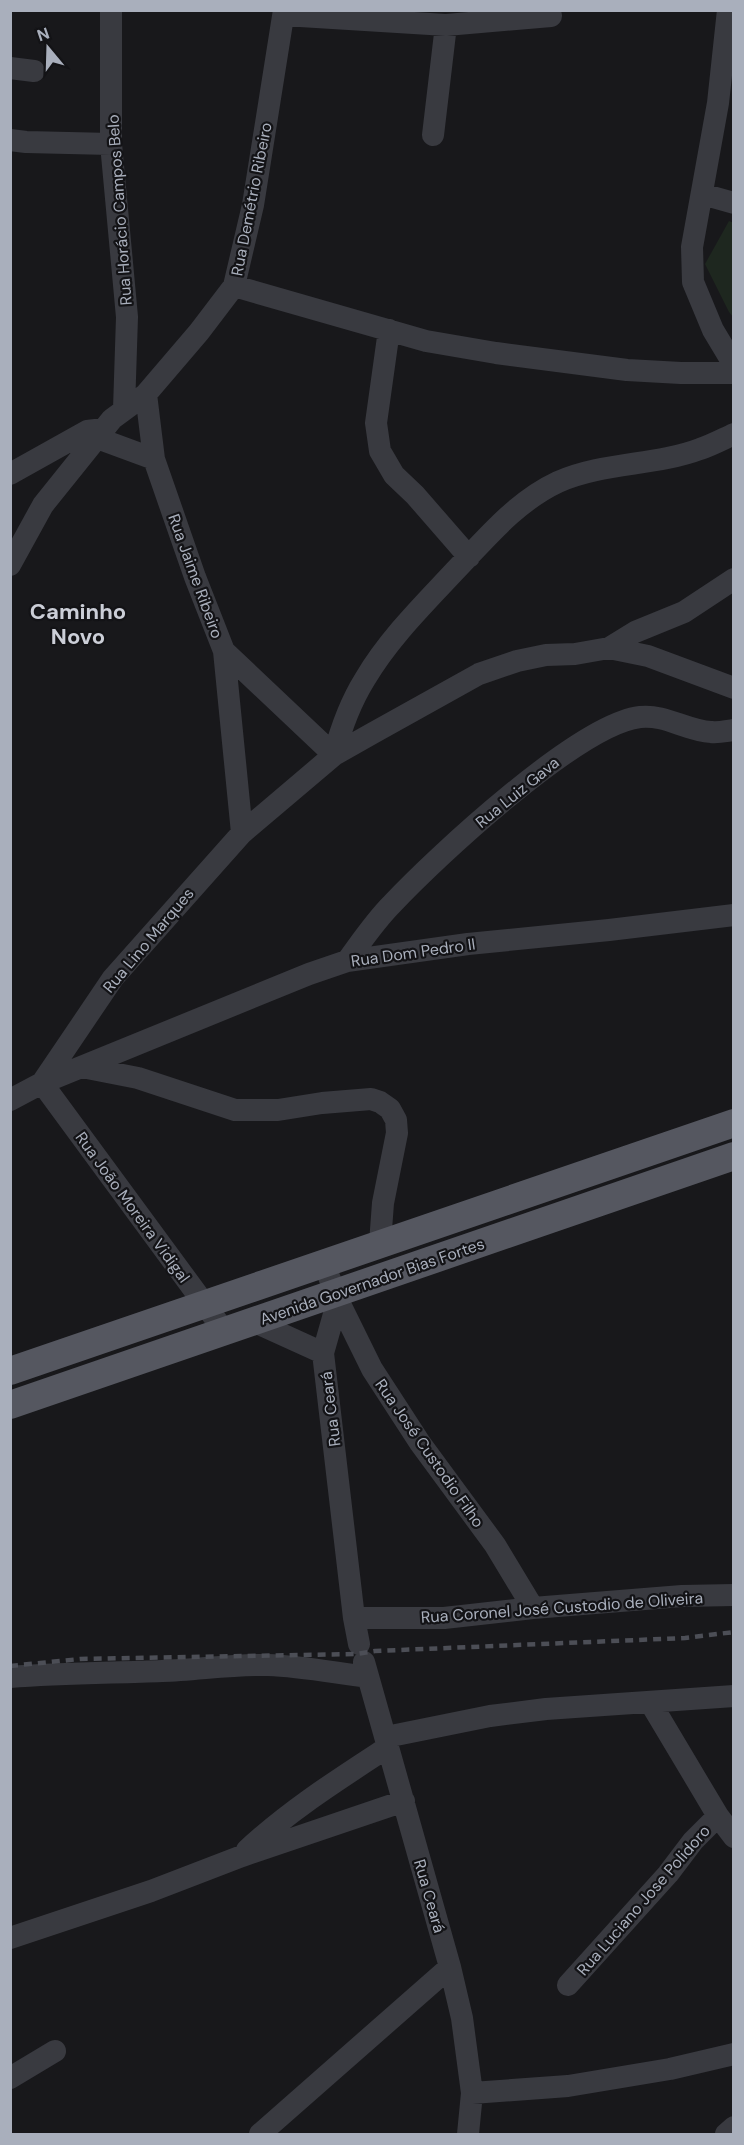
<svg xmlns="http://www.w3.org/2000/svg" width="744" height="2145" viewBox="0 0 744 2145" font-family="'DM Sans',sans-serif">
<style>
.park{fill:#1e271f}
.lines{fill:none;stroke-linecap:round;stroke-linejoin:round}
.minor{stroke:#393a40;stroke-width:22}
.major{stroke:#555760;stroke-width:28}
.rail{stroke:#4c4e56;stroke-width:4.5;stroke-dasharray:8 6;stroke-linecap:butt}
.labels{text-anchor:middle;stroke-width:4.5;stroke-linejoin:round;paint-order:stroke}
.street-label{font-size:16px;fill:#a9afbc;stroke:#131316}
.district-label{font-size:22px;font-weight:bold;fill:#cbced7;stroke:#131316}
</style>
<rect width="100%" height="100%" fill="#18181b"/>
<!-- park -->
<path class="park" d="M729 221 734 223 733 317 729 312 705 264Z"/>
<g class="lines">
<!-- minor -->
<path class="minor" d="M111 10V144L127 317 124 409
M728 10 718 103 692 247 693 282 713 330 734 365
M284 15 446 25 551 16
M10 68 34 71
M433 135 446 25
M10 140 26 142 111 144
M702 194 734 203
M234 286 426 341 496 353 627 370 681 373H734
M389 330 376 423 380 451 394 475 415 495 469 557
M146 394 154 459 195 577 224 651 334 755
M97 438 154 459
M10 474 87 431 104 429
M10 565 43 505 112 419 146 394 199 332 234 286 253 205 284 10
M609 648 635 632 684 612 734 579
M224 651 242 833
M334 755C341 728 350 703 365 679 388 640 421 607 452 574 484 541 515 502 558 482 603 462 655 466 700 449 712 445 723 439 734 434
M347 961C361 942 375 921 392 904 436 857 579 724 640 717 665 714 687 731 711 732 718 733 726 731 734 730
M82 1067 138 1078 235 1110H278L322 1103 371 1099 380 1102 390 1109 396 1120 397 1133 383 1203 380 1243
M42 1083 113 978 242 833 334 755 373 733 479 674 517 661 546 655 575 654 609 648 648 656 734 688
M42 1083 225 1332
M10 1100 42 1083 309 974 347 961 468 944 609 930 734 915
M324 1264 338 1300 372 1369 420 1443 495 1545 533 1608
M338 1300 323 1353 354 1618 359 1644
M255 1322 323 1353
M354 1618H444L533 1608 682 1596 734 1595
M364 1662 450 1967 462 2018 472 2093 468 2134
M10 1677C61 1673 111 1673 162 1671 197 1670 232 1664 268 1665 301 1666 335 1673 368 1677
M650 1702 718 1816 734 1837
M386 1737 490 1716 546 1709 734 1696
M247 1850C290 1810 339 1779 388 1747
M10 1938 151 1891 242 1856 404 1801
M568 1985 668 1874 693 1841 718 1816
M10 2078 55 2051
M472 2093 568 2086 670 2069 734 2054
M260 2134 450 1967
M726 2134 734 2127"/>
<!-- major -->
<path class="major" d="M10 1371 734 1123
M10 1405 734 1156"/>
<!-- rail -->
<path class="rail" d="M10 1666 80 1659 356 1654 375 1651 685 1638 734 1632"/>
</g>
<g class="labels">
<!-- street labels -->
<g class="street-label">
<text transform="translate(251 199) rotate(-79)" y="6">Rua Demétrio Ribeiro</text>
<text transform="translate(119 210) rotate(-94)" y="6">Rua Horácio Campos Belo</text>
<text transform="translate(196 576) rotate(70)" y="6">Rua Jaime Ribeiro</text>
<text transform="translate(517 792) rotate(-39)" y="6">Rua Luiz Gava</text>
<text transform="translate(148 940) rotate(-50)" y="6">Rua Lino Marques</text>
<text transform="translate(413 952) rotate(-8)" y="6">Rua Dom Pedro II</text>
<text transform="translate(133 1207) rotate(54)" y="6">Rua João Moreira Vidigal</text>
<text transform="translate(372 1281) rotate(-19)" y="6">Avenida Governador Bias Fortes</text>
<text transform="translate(330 1409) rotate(-97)" y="6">Rua Ceará</text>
<text transform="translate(430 1453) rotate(55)" y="6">Rua José Custodio Filho</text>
<text transform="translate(562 1607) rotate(-4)" y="6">Rua Coronel José Custodio de Oliveira</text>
<text transform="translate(430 1896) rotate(74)" y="6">Rua Ceará</text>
<text transform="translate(643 1900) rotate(-49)" y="6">Rua Luciano Jose Polidoro</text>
</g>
<!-- district labels -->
<g class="district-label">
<text x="78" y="619">Caminho<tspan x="78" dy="25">Novo</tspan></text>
</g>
</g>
<!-- border -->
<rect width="744" height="2145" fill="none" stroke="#a9afbc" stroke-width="24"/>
<!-- north arrow -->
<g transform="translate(48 48) rotate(341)" stroke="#131316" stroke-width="4.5" paint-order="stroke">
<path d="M0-4.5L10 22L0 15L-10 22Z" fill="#a9afbc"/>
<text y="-9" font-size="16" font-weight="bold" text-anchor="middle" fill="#a9afbc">N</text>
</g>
</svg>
